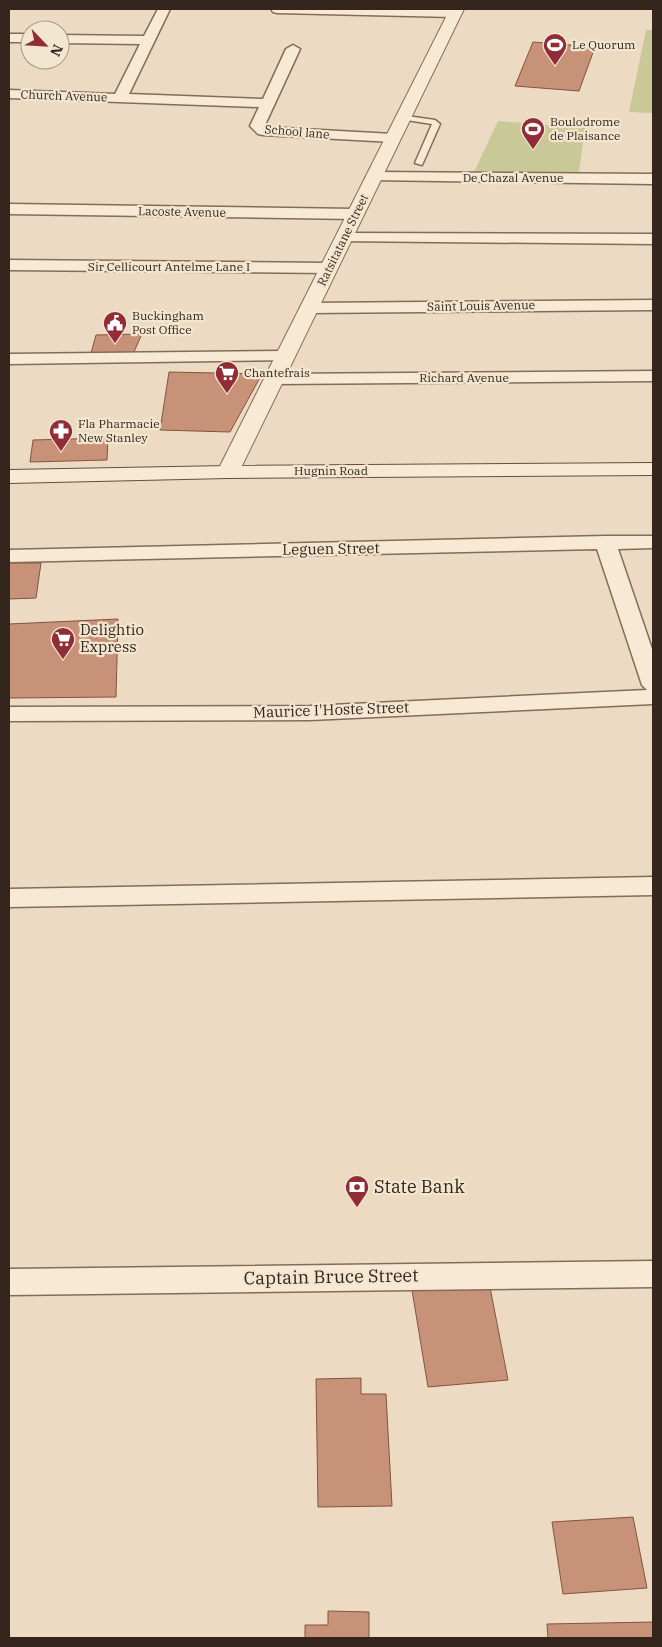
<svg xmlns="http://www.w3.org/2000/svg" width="662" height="1647" viewBox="0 0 662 1647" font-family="'IBM Plex Serif',serif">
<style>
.green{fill:#c8c996}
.building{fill:#c89279;stroke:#825441}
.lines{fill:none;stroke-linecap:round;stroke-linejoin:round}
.service-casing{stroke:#846c5a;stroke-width:3}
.minor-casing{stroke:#846c5a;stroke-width:3}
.tertiary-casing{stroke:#846c5a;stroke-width:2}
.secondary-casing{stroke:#664e3d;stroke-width:2}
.service{fill:#f7e9d4;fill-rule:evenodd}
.minor{fill:#f7e9d4;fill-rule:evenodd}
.tertiary{fill:#f7e9d4;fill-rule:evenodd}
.secondary{fill:#f7e9d4;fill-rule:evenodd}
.labels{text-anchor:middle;stroke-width:4.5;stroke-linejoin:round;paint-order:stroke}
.far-poi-label{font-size:12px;fill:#35261d;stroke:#f3e6d1;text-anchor:start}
.far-street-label{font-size:12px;fill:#35261d;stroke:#f3e6d1}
.street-label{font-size:15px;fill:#35261d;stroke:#f3e6d1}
.poi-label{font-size:15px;fill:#35261d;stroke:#f3e6d1;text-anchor:start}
.near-poi-label{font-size:18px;fill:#35261d;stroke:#f3e6d1;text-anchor:start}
.near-street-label{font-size:18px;fill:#35261d;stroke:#f3e6d1}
</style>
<rect width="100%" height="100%" fill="#ecdbc2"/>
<!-- green -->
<path class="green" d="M646 30H653V113L629 112Z
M498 121 585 128 579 172H474Z"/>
<!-- building -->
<path class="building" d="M533 42 595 47 579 91 515 86Z
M142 334 133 354 91 353 96 335Z
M169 372 262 374 230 432 160 430Z
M108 438 107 460 30 462 33 440Z
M9 563H41L36 598 9 599Z
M118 619 116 697 9 698V624Z
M488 1277 508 1380 428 1387 411 1284Z
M361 1378V1394H386L392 1506 318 1507 316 1379Z
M633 1517 647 1588 563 1594 552 1522Z
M328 1611 369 1612V1638H305V1625H328Z
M653 1622V1638H548L547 1624Z"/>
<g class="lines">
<!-- service casing -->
<g class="service-casing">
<path id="service" d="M400 115 435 120 440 124 422 165 415 163 432 124 400 119Z"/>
</g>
<!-- minor casing -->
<g class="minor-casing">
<path id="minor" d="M158 9H170L129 94 263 99 286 49 293 45 300 49 265 125 267 127 393 134 398 135 400 138 398 141 393 142 263 135 258 134 250 126 259 107 9 98V90L115 94 140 44 60 43V35L144 36Z
M271 9H454L460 13 454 17 277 13 273 12Z
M9 34H30V42H9Z
M374 172 653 174V184L369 180 366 177 369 174Z
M9 204 355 209 361 211 363 214 361 217 355 219 9 214Z
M344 233 653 234V244L338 241 336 238 338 235Z
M9 260 329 263 335 264 337 268 335 272 329 273 9 270Z
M653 300V310L309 313 303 312 300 308 303 304 309 303Z
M285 351 291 352 294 356 291 360 9 364V354Z
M653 371V381L274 384 268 383 265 379 268 375 274 374Z
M605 536H653V548L618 549 653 652V704L310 720 9 721V707L310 706 647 690 642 685 597 549 9 562V550Z
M653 877V895L9 907V889Z
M653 1261V1287L9 1295V1269Z"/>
</g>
<!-- tertiary casing -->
<g class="tertiary-casing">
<path id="tertiary" d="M450 9H464L239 472 236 477 228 478 220 477 217 472Z"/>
</g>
<!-- secondary casing -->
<g class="secondary-casing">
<path id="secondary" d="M653 463V475L228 478 9 483V470L228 466Z"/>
</g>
<!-- service -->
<use href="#service" class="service"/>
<!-- minor -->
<use href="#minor" class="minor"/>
<!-- tertiary -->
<use href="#tertiary" class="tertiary"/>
<!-- secondary -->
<use href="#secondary" class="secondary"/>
</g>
<!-- icons -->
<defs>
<g id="stadium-pin" transform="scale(1.25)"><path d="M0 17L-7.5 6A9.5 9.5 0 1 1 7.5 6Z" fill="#912d37" stroke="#f3e6d1"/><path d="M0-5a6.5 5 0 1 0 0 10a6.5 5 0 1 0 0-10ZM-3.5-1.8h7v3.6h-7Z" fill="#fff"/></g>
<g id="civic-pin" transform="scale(1.25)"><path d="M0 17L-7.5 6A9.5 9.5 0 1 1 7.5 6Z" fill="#912d37" stroke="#f3e6d1"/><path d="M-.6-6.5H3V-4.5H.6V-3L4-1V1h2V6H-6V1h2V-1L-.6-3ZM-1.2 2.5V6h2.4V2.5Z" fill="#fff"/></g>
<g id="supermarket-pin" transform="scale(1.25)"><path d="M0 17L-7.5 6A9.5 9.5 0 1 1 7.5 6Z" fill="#912d37" stroke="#f3e6d1"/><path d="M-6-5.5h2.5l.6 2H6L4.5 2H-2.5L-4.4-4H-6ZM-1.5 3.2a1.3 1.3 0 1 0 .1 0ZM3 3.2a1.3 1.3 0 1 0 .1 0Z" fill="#fff"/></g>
<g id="pharmacy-pin" transform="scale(1.25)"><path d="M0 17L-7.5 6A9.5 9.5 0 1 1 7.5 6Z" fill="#912d37" stroke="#f3e6d1"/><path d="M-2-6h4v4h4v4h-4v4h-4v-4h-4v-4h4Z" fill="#fff"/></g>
<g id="bank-pin" transform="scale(1.25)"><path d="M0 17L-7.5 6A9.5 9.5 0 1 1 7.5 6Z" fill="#912d37" stroke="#f3e6d1"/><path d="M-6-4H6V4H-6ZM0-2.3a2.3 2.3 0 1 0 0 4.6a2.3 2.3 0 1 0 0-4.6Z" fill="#fff"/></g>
</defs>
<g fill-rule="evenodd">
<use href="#stadium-pin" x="555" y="45"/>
<use href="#stadium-pin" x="533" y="129"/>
<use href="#civic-pin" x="115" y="323"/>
<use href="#supermarket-pin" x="227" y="373"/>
<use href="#pharmacy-pin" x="61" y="431"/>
<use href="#supermarket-pin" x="63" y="639"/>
<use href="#bank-pin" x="357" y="1187"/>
</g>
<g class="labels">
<!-- far-poi labels -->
<g class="far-poi-label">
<text x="572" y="49">Le Quorum</text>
<text x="550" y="126">Boulodrome<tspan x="550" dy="14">de Plaisance</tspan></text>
<text x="132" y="320">Buckingham<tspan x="132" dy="14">Post Office</tspan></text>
<text x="244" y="377">Chantefrais</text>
<text x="78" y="428">Fla Pharmacie<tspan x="78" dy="14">New Stanley</tspan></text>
</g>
<!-- far-street labels -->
<g class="far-street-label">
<text transform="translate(64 96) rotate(2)" y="4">Church Avenue</text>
<text transform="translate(297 132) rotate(5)" y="4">School lane</text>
<text x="513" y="182">De Chazal Avenue</text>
<text transform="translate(182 212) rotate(1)" y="4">Lacoste Avenue</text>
<text transform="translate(343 240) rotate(-64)" y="4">Ratsitatane Street</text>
<text x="169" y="271">Sir Cellicourt Antelme Lane I</text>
<text transform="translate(481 306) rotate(-1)" y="4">Saint Louis Avenue</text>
<text x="464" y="382">Richard Avenue</text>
<text x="331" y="475">Hugnin Road</text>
</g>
<!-- street labels -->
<g class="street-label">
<text transform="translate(331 549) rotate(-1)" y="5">Leguen Street</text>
<text transform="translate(331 710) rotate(-2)" y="5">Maurice I'Hoste Street</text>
</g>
<!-- poi labels -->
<g class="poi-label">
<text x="80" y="635">Delightio<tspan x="80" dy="17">Express</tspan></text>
</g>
<!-- near-poi labels -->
<g class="near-poi-label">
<text x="374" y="1193">State Bank</text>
</g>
<!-- near-street labels -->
<g class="near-street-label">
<text transform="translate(331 1277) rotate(-1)" y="6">Captain Bruce Street</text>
</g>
</g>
<!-- border -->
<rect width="662" height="1647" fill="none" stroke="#35261d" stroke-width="20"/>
<!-- north arrow -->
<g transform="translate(45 45) rotate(115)"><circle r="24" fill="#f3e6d1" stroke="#a79989"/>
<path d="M0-4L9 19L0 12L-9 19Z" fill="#912d37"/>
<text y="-8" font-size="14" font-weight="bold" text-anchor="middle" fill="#35261d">N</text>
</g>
</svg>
